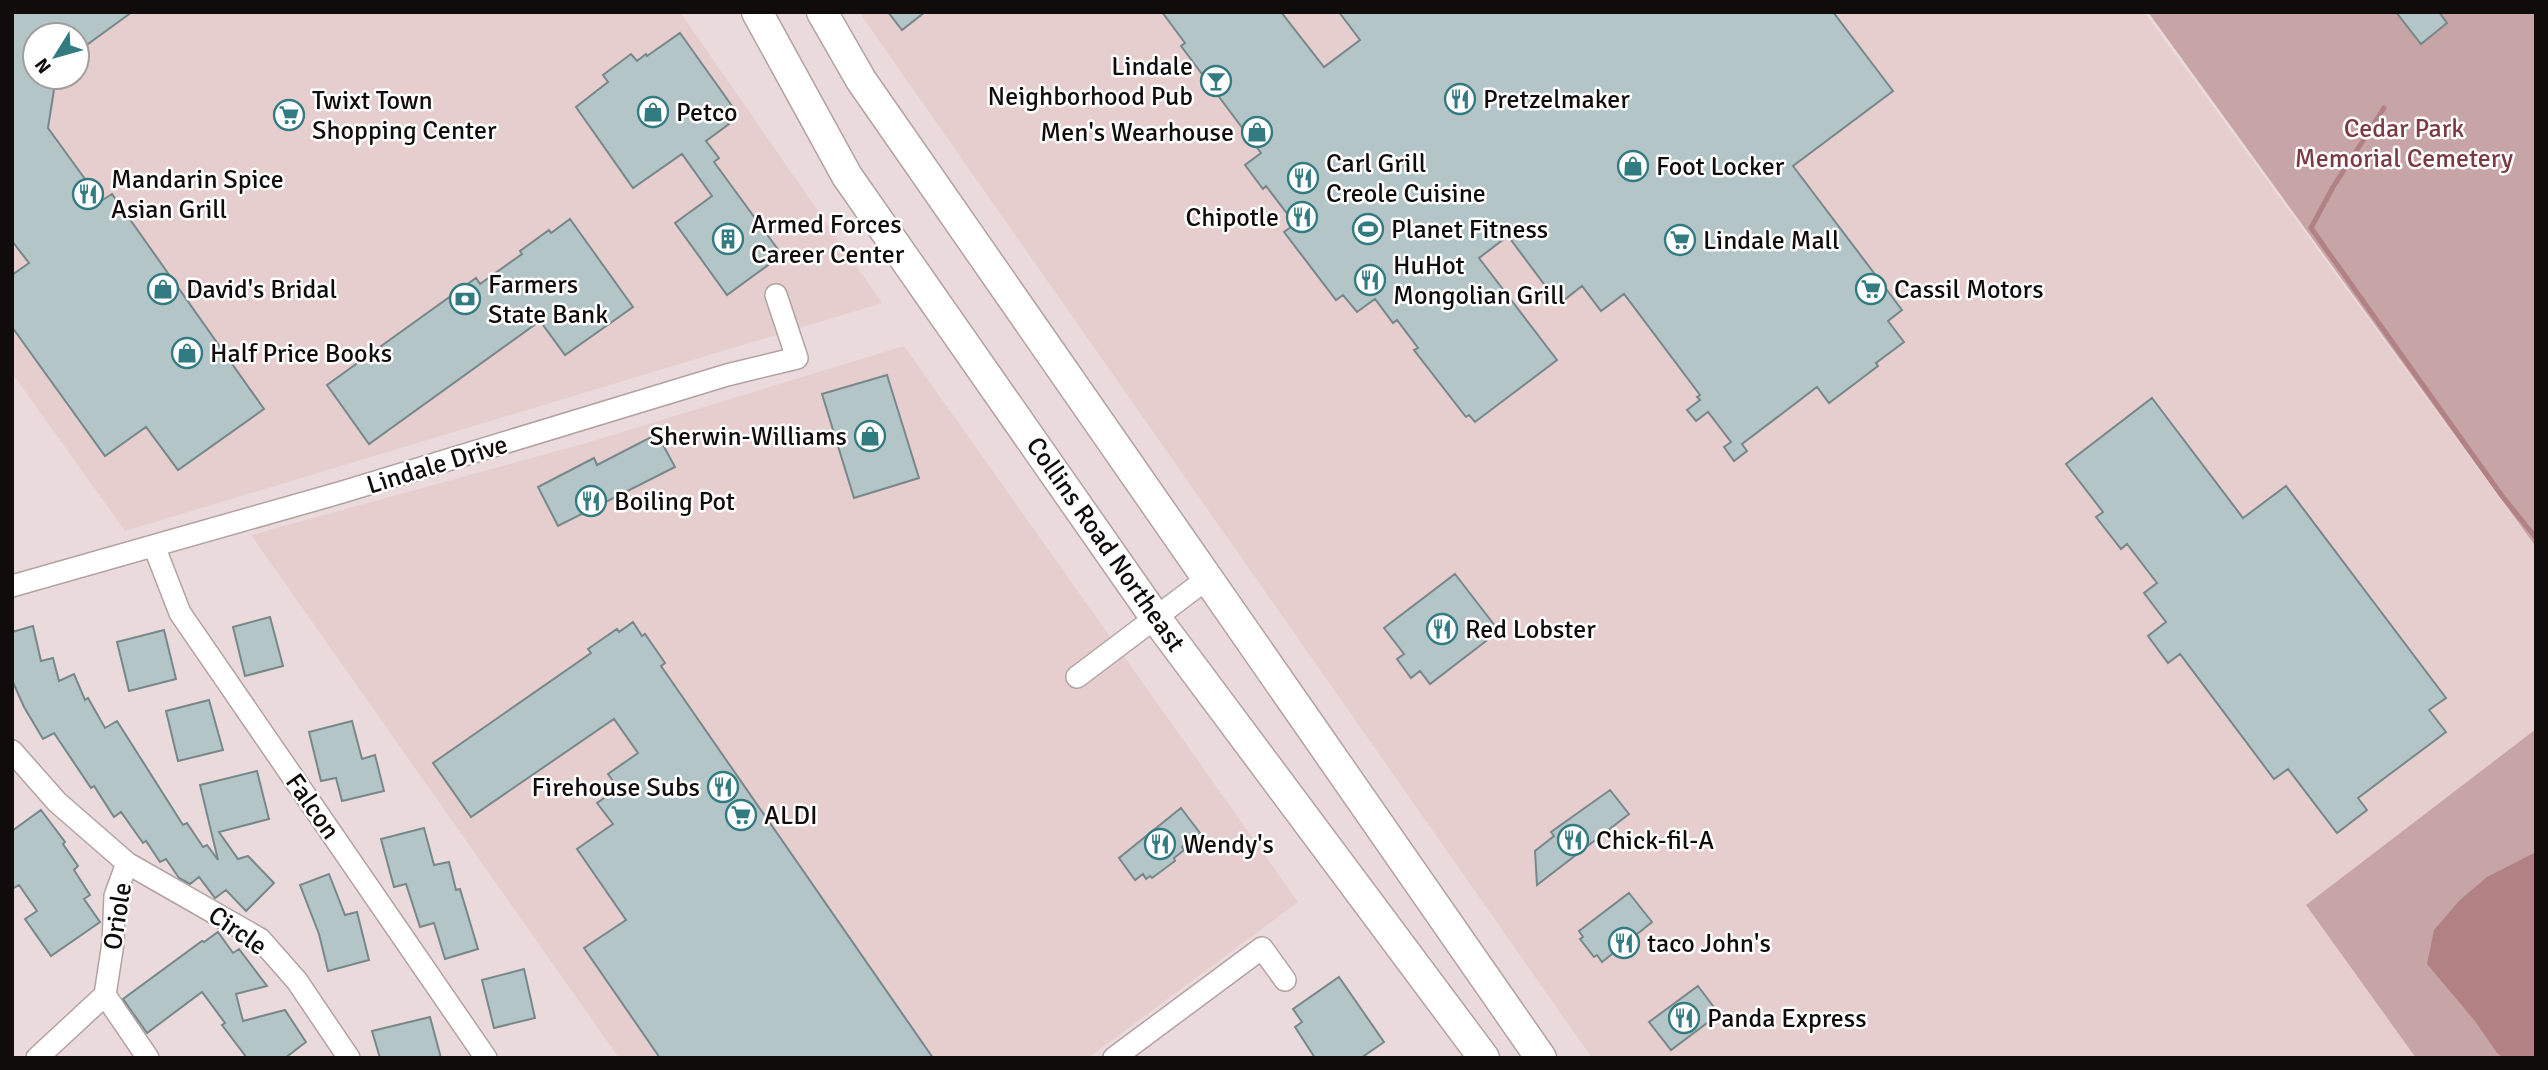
<svg xmlns="http://www.w3.org/2000/svg" width="2548" height="1070" viewBox="0 0 2548 1070" font-family="Signika,sans-serif">
<style>
.built{fill:#e6cdce;fill-rule:evenodd}
.green{fill:#c7a4a6}
.water{fill:#b18184}
.lines{fill:none;stroke-linecap:round;stroke-linejoin:round}
.stream{stroke:#b18184;stroke-width:5}
.building{fill:#b3c5c6;stroke:#78888a;stroke-width:2}
.minor-casing{stroke:#b2a2a2;stroke-width:24}
.highway-casing{stroke:#b2a2a2;stroke-width:33}
.minor{stroke:#fff;stroke-width:21}
.highway{stroke:#fff;stroke-width:30}
.labels{text-anchor:middle;stroke-width:5;stroke-linejoin:round;paint-order:stroke}
.poi-label{font-size:26px;fill:#110c0c;stroke:#fff;text-anchor:start}
.park-label{font-size:26px;fill:#7b3a42;stroke:#fff}
.street-label{font-size:26px;fill:#110c0c;stroke:#fff}
</style>
<rect width="100%" height="100%" fill="#ebdadb"/>
<!-- built -->
<path class="built" d="M12 12H680L882 303 125 531 12 373ZM35 35H77V77H35Z
M859 12H2144L2536 548V729L2306 905 2416 1058H1592Z
M904 346 1298 902 1088 1058H619L251 535 583 444Z"/>
<!-- green -->
<path class="green" d="M2148 12H2536V547Z
M2536 729V1058H2416L2306 905Z"/>
<!-- water -->
<path class="water" d="M2536 852V1058H2504L2497 1053 2475 1021 2427 964 2434 930 2459 901 2487 877Z"/>
<g class="lines">
<!-- stream -->
<path class="stream" d="M2384 108 2333 187 2311 228 2502 496 2536 538"/>
</g>
<!-- building -->
<path class="building" d="M12 12H132L77 52V35H35V77H56L48 128 101 201 112 194 264 409 178 470 146 427 105 456 12 327V275L29 263 12 241Z
M888 12H925L902 30Z
M1162 12H1281L1324 67 1360 40 1339 12H1833L1893 91 1793 166 1902 310 1888 321 1904 342 1876 363 1878 366 1829 403 1817 387 1742 444 1747 451 1734 461 1724 447 1731 442 1708 412 1696 421 1687 410 1700 400 1697 397 1700 395 1624 294 1601 311 1582 286 1559 304 1508 236 1479 258 1557 360 1475 422 1469 415 1466 417 1414 350 1418 348 1397 320 1393 323 1375 299 1357 312 1343 295 1336 300 1284 232 1295 224 1266 186 1263 189 1245 165 1261 153 1181 46 1185 43Z
M2396 12H2439L2447 23 2421 44Z
M680 33 732 106 723 117 729 124 706 141 719 158 714 162 782 255 727 295 675 223 712 196 682 154 633 188 576 107 608 82 603 75 631 54 637 61 646 54 647 56Z
M570 219 633 307 565 355 540 321 369 444 327 385 476 278 480 284 522 254 520 251 549 230 551 233Z
M887 375 919 478 854 498 822 394Z
M2152 398 2243 518 2286 486 2446 698 2429 710 2446 732 2358 798 2367 810 2337 833 2288 769 2274 779 2180 654 2168 663 2148 636 2166 622 2144 593 2157 583 2127 544 2121 549 2096 517 2103 512 2066 464Z
M657 434 675 467 558 526 538 487 594 458 597 465Z
M1455 574 1499 631 1430 684 1420 671 1411 678 1397 659 1404 654 1384 628Z
M270 617 283 666 245 676 233 627Z
M633 622 642 636 645 634 665 663 661 666 933 1058H660L584 948 626 920 577 849 613 824 597 803 618 788 608 774 638 753 614 719 471 817 433 763 591 653 588 649 617 629 619 632Z
M33 626 41 661 53 658 59 681 74 674 85 700 88 698 105 728 117 721 183 825 187 823 203 847 207 845 218 860 200 785 257 771 269 819 219 832 238 859 248 856 274 883 246 911 226 890 215 898 199 877 190 884 179 878 166 859 160 862 146 841 143 843 121 812 114 817 94 786 91 788 54 733 43 739 24 707 12 680V632Z
M164 630 176 679 129 691 117 642Z
M209 700 223 750 178 761 166 711Z
M352 721 362 759 375 755 384 791 342 801 336 778 321 781 309 732Z
M1610 790 1629 814 1537 885 1535 851 1554 836 1551 832Z
M1181 808 1200 833 1182 847 1184 850 1174 858 1175 861 1152 878 1150 876 1146 879 1143 874 1135 880 1119 858Z
M41 810 65 842 63 844 78 866 74 870 90 895 84 899 100 922 51 956 25 919 37 911 19 885 12 889V831Z
M424 828 434 865 449 862 456 890 460 889 478 949 445 959 434 923 420 927 406 884 394 887 381 839Z
M329 874 345 915 357 912 369 960 328 971 319 934 300 885Z
M1629 893 1652 922 1602 962 1597 955 1594 957 1580 939 1583 937 1579 931Z
M218 932 233 953 239 949 267 986 236 994 243 1021 285 1010 306 1042 285 1058H247L222 1025 225 1023 202 992 147 1033 123 999 202 941 204 942Z
M524 969 535 1018 494 1028 482 980Z
M1339 977 1384 1042 1361 1058H1315L1295 1027 1302 1022 1293 1009Z
M1698 986 1719 1014 1671 1050 1649 1022Z
M430 1017 441 1058H380L372 1031Z"/>
<g class="lines">
<!-- minor casing -->
<g class="minor-casing">
<path id="minor" d="M154 546 180 613 486 1058
M12 586 339 493 727 375 797 358 776 295
M1077 677 1208 578
M12 751 57 802 127 863 115 896 113 943 105 995 37 1058
M127 863 260 939 297 981 349 1058
M105 995 148 1058
M1114 1058 1262 948 1285 980"/>
</g>
<!-- highway casing -->
<g class="highway-casing">
<path id="highway" d="M757 12 847 176 1155 617 1484 1058
M822 12 861 80 1541 1058"/>
</g>
<!-- minor -->
<use href="#minor" class="minor"/>
<!-- highway -->
<use href="#highway" class="highway"/>
</g>
<!-- icons -->
<defs>
<g id="bar-ring" transform="scale(1.575)"><circle r="9.5" fill="#fff" stroke="#327b81" stroke-width="1.5"/><path d="M-6-5H6L.8 .8V4.5H3.5V6h-7V4.5H-.8V.8Z" fill="#327b81"/></g>
<g id="restaurant-ring" transform="scale(1.575)"><circle r="9.5" fill="#fff" stroke="#327b81" stroke-width="1.5"/><path d="M-5-6h1v4h1v-4h1v4h1v-4h1v5L-1.5 .5V6h-2V.5L-5-1ZM5-6V6H3V1.5H1.5Q1.5-4 5-6Z" fill="#327b81"/></g>
<g id="shop-ring" transform="scale(1.575)"><circle r="9.5" fill="#fff" stroke="#327b81" stroke-width="1.5"/><path d="M-5-2.5h2.3a2.7 3.5 0 0 1 5.4 0H5L5.5 6h-11ZM-1.5-2.5h3a1.5 2.3 0 0 0-3 0Z" fill="#327b81"/></g>
<g id="supermarket-ring" transform="scale(1.575)"><circle r="9.5" fill="#fff" stroke="#327b81" stroke-width="1.5"/><path d="M-6-5.5h2.5l.6 2H6L4.5 2H-2.5L-4.4-4H-6ZM-1.5 3.2a1.3 1.3 0 1 0 .1 0ZM3 3.2a1.3 1.3 0 1 0 .1 0Z" fill="#327b81"/></g>
<g id="stadium-ring" transform="scale(1.575)"><circle r="9.5" fill="#fff" stroke="#327b81" stroke-width="1.5"/><path d="M0-5a6.5 5 0 1 0 0 10a6.5 5 0 1 0 0-10ZM-3.5-1.8h7v3.6h-7Z" fill="#327b81"/></g>
<g id="building-ring" transform="scale(1.575)"><circle r="9.5" fill="#fff" stroke="#327b81" stroke-width="1.5"/><path d="M-4-6H4V6H1V3H-1V6H-4ZM-2.5-4.3h1.7v1.8h-1.7ZM.8-4.3h1.7v1.8H.8ZM-2.5-1h1.7V.8h-1.7ZM.8-1h1.7V.8H.8Z" fill="#327b81"/></g>
<g id="bank-ring" transform="scale(1.575)"><circle r="9.5" fill="#fff" stroke="#327b81" stroke-width="1.5"/><path d="M-6-4H6V4H-6ZM0-2.3a2.3 2.3 0 1 0 0 4.6a2.3 2.3 0 1 0 0-4.6Z" fill="#327b81"/></g>
</defs>
<g fill-rule="evenodd">
<use href="#bar-ring" x="1216" y="81"/>
<use href="#restaurant-ring" x="1460" y="99"/>
<use href="#shop-ring" x="653" y="112"/>
<use href="#supermarket-ring" x="289" y="115"/>
<use href="#shop-ring" x="1257" y="132"/>
<use href="#shop-ring" x="1633" y="166"/>
<use href="#restaurant-ring" x="1303" y="178"/>
<use href="#restaurant-ring" x="88" y="194"/>
<use href="#restaurant-ring" x="1302" y="217"/>
<use href="#stadium-ring" x="1368" y="229"/>
<use href="#building-ring" x="728" y="239"/>
<use href="#supermarket-ring" x="1680" y="240"/>
<use href="#restaurant-ring" x="1370" y="280"/>
<use href="#shop-ring" x="163" y="289"/>
<use href="#supermarket-ring" x="1871" y="289"/>
<use href="#bank-ring" x="465" y="299"/>
<use href="#shop-ring" x="187" y="353"/>
<use href="#shop-ring" x="870" y="436"/>
<use href="#restaurant-ring" x="591" y="501"/>
<use href="#restaurant-ring" x="1442" y="629"/>
<use href="#restaurant-ring" x="723" y="787"/>
<use href="#supermarket-ring" x="741" y="815"/>
<use href="#restaurant-ring" x="1573" y="840"/>
<use href="#restaurant-ring" x="1160" y="844"/>
<use href="#restaurant-ring" x="1624" y="943"/>
<use href="#restaurant-ring" x="1684" y="1018"/>
</g>
<g class="labels">
<!-- poi labels -->
<g class="poi-label">
<text x="1193" y="75" text-anchor="end">Lindale<tspan x="1193" dy="30">Neighborhood Pub</tspan></text>
<text x="1483" y="108">Pretzelmaker</text>
<text x="312" y="109">Twixt Town<tspan x="312" dy="30">Shopping Center</tspan></text>
<text x="676" y="121">Petco</text>
<text x="1234" y="141" text-anchor="end">Men's Wearhouse</text>
<text x="1326" y="172">Carl Grill<tspan x="1326" dy="30">Creole Cuisine</tspan></text>
<text x="1656" y="175">Foot Locker</text>
<text x="111" y="188">Mandarin Spice<tspan x="111" dy="30">Asian Grill</tspan></text>
<text x="1279" y="226" text-anchor="end">Chipotle</text>
<text x="751" y="233">Armed Forces<tspan x="751" dy="30">Career Center</tspan></text>
<text x="1391" y="238">Planet Fitness</text>
<text x="1703" y="249">Lindale Mall</text>
<text x="1393" y="274">HuHot<tspan x="1393" dy="30">Mongolian Grill</tspan></text>
<text x="488" y="293">Farmers<tspan x="488" dy="30">State Bank</tspan></text>
<text x="186" y="298">David's Bridal</text>
<text x="1894" y="298">Cassil Motors</text>
<text x="210" y="362">Half Price Books</text>
<text x="847" y="445" text-anchor="end">Sherwin-Williams</text>
<text x="614" y="510">Boiling Pot</text>
<text x="1465" y="638">Red Lobster</text>
<text x="700" y="796" text-anchor="end">Firehouse Subs</text>
<text x="764" y="824">ALDI</text>
<text x="1596" y="849">Chick-fil-A</text>
<text x="1183" y="853">Wendy's</text>
<text x="1647" y="952">taco John's</text>
<text x="1707" y="1027">Panda Express</text>
</g>
<!-- park labels -->
<g class="park-label">
<text x="2404" y="137">Cedar Park<tspan x="2404" dy="30">Memorial Cemetery</tspan></text>
</g>
<!-- street labels -->
<g class="street-label">
<text transform="translate(437 464) rotate(-17)" y="9">Lindale Drive</text>
<text transform="translate(1106 544) rotate(55)" y="9">Collins Road Northeast</text>
<text transform="translate(313 806) rotate(55)" y="9">Falcon</text>
<text transform="translate(117 916) rotate(-81)" y="9">Oriole</text>
<text transform="translate(238 930) rotate(35)" y="9">Circle</text>
</g>
</g>
<!-- border -->
<rect width="2548" height="1070" fill="none" stroke="#110c0c" stroke-width="28"/>
<!-- north arrow -->
<g transform="translate(56 56) rotate(233)"><circle r="33" fill="#ffffff" stroke="#a09e9e" stroke-width="2"/>
<path d="M0-5L12 26L0 18L-12 26Z" fill="#327b81"/>
<text y="-10" font-size="19" font-weight="bold" text-anchor="middle" fill="#110c0c">N</text>
</g>
</svg>
